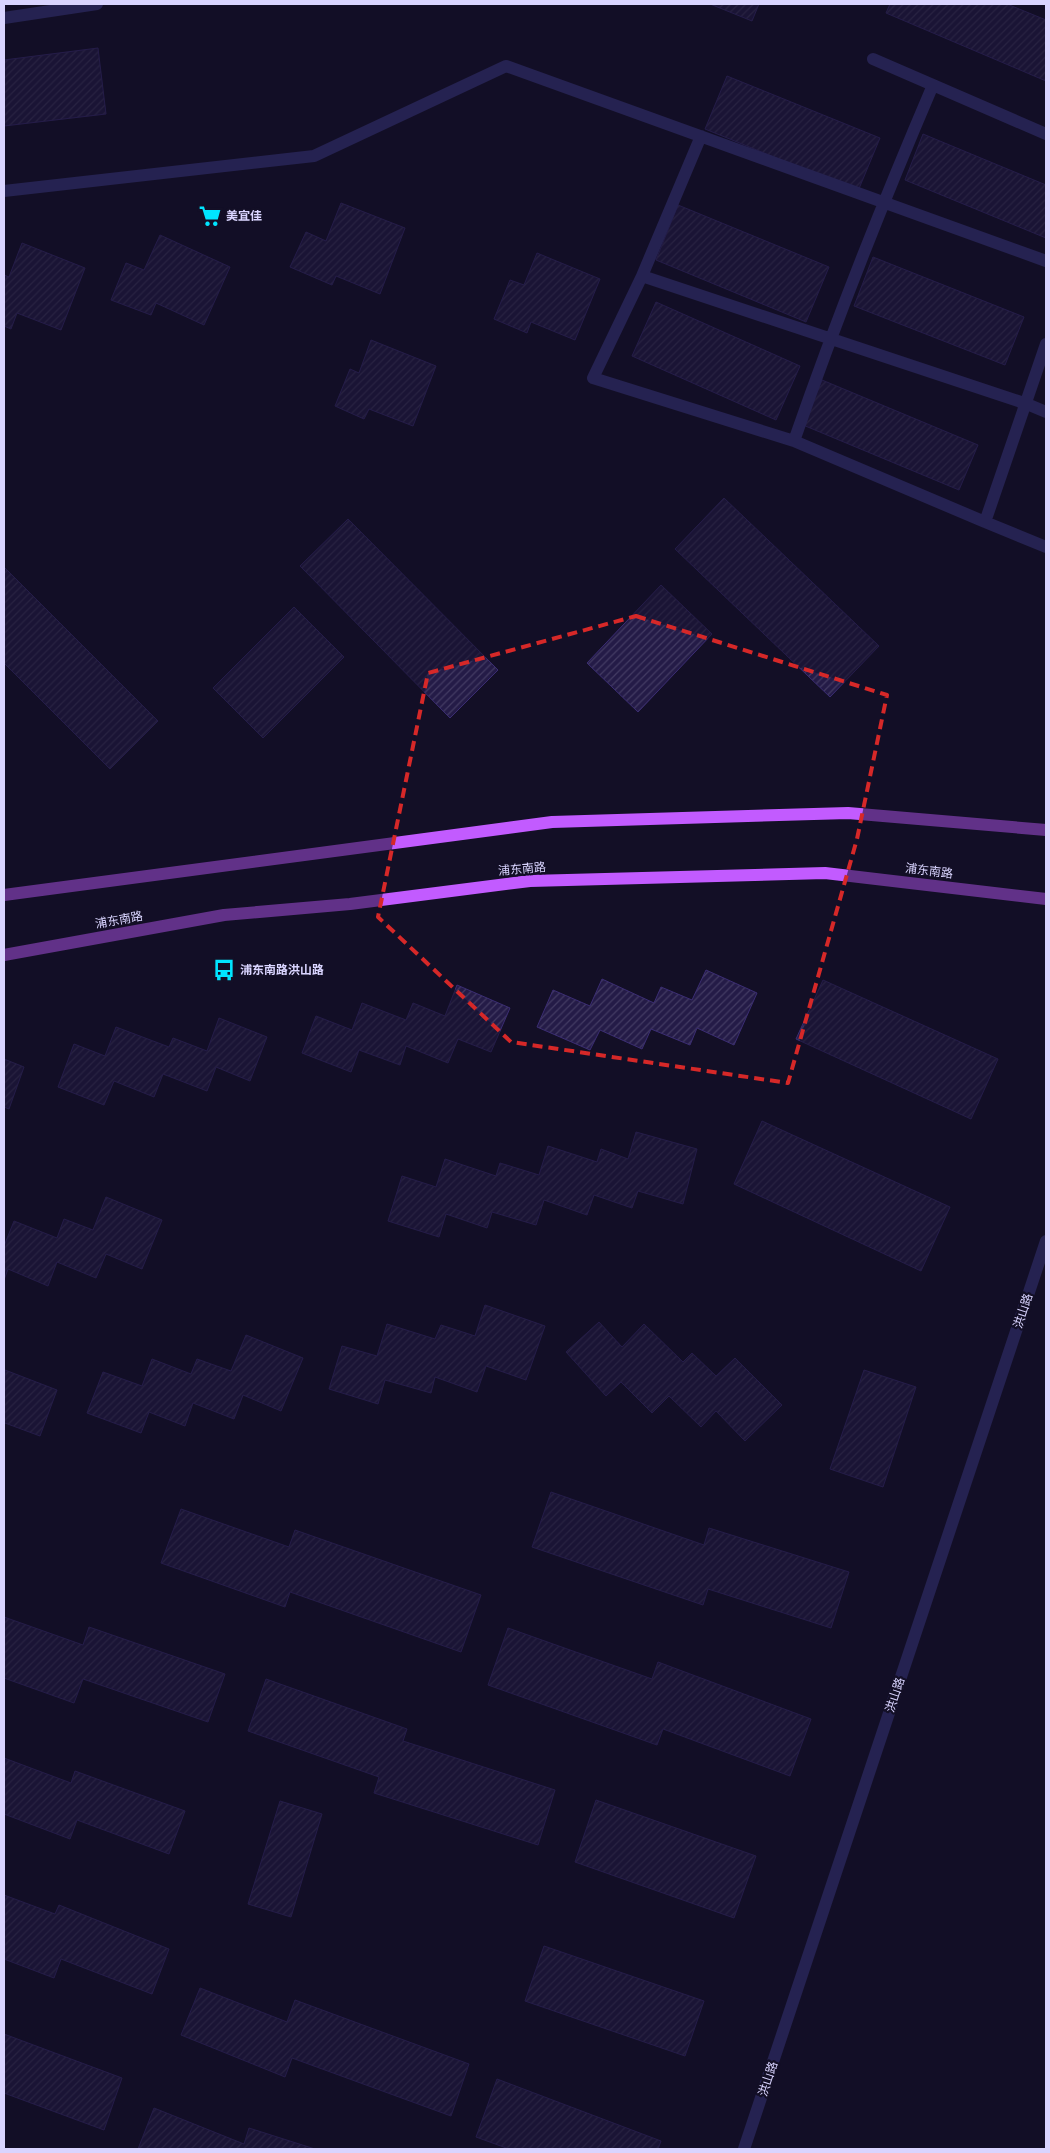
<svg xmlns="http://www.w3.org/2000/svg" width="1050" height="2153" viewBox="0 0 1050 2153" font-family="'Nunito Sans','Noto Sans SC',sans-serif">
<style>
.building{fill:url(#building-hatch);stroke:#3b2d73}
.lines{fill:none;stroke-linecap:round;stroke-linejoin:round}
.lane{stroke:#3d3a85;stroke-width:12}
.street{stroke:#3d3a85;stroke-width:12}
.primary{stroke:#c25bff;stroke-width:12}
.marked{fill:none;stroke:#d62828;stroke-width:4;stroke-dasharray:10 6;stroke-linejoin:round}
.labels{text-anchor:middle;stroke-width:4.5;stroke-linejoin:round;paint-order:stroke}
.poi-label{font-size:12px;font-weight:bold;fill:#d9d4ff;stroke:#130f26;text-anchor:start}
.street-label{font-size:12px;fill:#d9d4ff;stroke:#130f26}
</style>
<defs>
<pattern id="building-hatch" width="6" height="6" patternUnits="userSpaceOnUse" patternTransform="scale(1.25)"><rect width="6" height="6" fill="#241b47"/><path d="M-1 1l2-2M0 6l6-6M5 7l2-2" fill="none" stroke="#433b63"/></pattern>
</defs>
<rect width="100%" height="100%" fill="#130f26"/>
<!-- building -->
<path class="building" d="M710 4H759L752 21Z
M890 4H1007L1046 20V81L886 13Z
M98 48 106 114 4 126V60Z
M727 76 880 138 858 191 705 129Z
M923 134 1046 185V238L905 180Z
M341 203 405 228 380 294 336 276 332 285 290 267 306 232 326 241Z
M678 205 829 267 806 322 656 260Z
M160 235 230 267 204 325 156 303 151 315 111 300 126 263 144 270Z
M22 243 85 268 61 330 17 313 11 329 4 326V275L9 277Z
M537 253 600 279 575 340 531 322 527 333 494 319 510 280 524 285Z
M873 257 1024 317 1005 365 854 306Z
M656 302 800 366 776 420 632 356Z
M371 340 436 366 413 426 369 409 364 419 335 406 350 369 359 373Z
M822 380 978 445 959 490 803 425Z
M724 498 879 646 830 697 675 549Z
M348 519 498 670 450 718 300 566Z
M5 568 158 721 110 769 4 663V569Z
M661 585 712 634 638 712 587 663Z
M294 607 344 657 263 738 213 688Z
M706 970 757 993 734 1045 697 1028 690 1045 651 1029 642 1049 600 1030 590 1050 537 1027 553 990 590 1006 602 979 654 1003 661 987 692 1000Z
M823 980 998 1059 971 1119 796 1039Z
M457 985 510 1008 491 1052 458 1039 448 1063 406 1046 400 1065 359 1050 351 1072 302 1053 316 1016 352 1030 362 1003 406 1020 413 1003 445 1016Z
M219 1018 267 1037 250 1081 216 1067 207 1091 163 1074 154 1097 114 1081 104 1105 58 1087 74 1044 105 1056 116 1027 169 1047 173 1038 207 1051Z
M4 1059 24 1067 9 1109 4 1107Z
M762 1121 950 1207 921 1271 734 1184Z
M636 1132 697 1149 683 1204 638 1191 632 1208 594 1195 587 1215 544 1200 536 1225 492 1212 487 1228 446 1214 439 1237 388 1221 402 1176 436 1187 445 1159 496 1176 500 1163 539 1175 548 1146 597 1162 601 1149 628 1159Z
M106 1197 162 1220 142 1269 106 1254 96 1278 57 1262 48 1286 8 1269 4 1280V1246L14 1221 57 1238 64 1219 93 1230Z
M485 1305 545 1326 526 1380 486 1366 477 1392 435 1377 431 1393 385 1380 378 1404 329 1389 342 1346 377 1356 387 1324 435 1339 441 1325 475 1336Z
M599 1322 622 1347 644 1324 683 1362 692 1353 716 1376 735 1358 782 1405 745 1441 716 1411 701 1427 669 1396 652 1413 621 1382 606 1396 566 1352Z
M246 1335 303 1358 281 1411 243 1395 234 1419 193 1403 185 1426 149 1412 141 1433 87 1413 103 1372 142 1386 152 1359 191 1374 197 1359 231 1371Z
M5 1370 57 1390 40 1436 5 1423 4 1425Z
M864 1370 916 1387 883 1487 830 1469Z
M551 1492 704 1545 709 1528 849 1572 831 1628 708 1589 703 1605 532 1547Z
M181 1509 289 1547 295 1530 481 1595 461 1652 290 1592 285 1607 161 1563Z
M4 1617 83 1645 89 1627 225 1674 208 1722 83 1679 74 1703 4 1678Z
M508 1628 652 1679 658 1662 811 1719 790 1776 663 1729 657 1745 488 1685Z
M266 1679 407 1729 403 1741 555 1790 538 1845 374 1793 379 1777 248 1731Z
M4 1758 71 1783 75 1771 185 1811 169 1854 77 1820 70 1839 4 1814Z
M596 1800 756 1856 734 1918 575 1862Z
M280 1801 322 1814 291 1917 248 1904Z
M4 1895 55 1914 59 1905 169 1949 152 1994 61 1959 54 1978 4 1959Z
M544 1946 704 2001 685 2056 525 2001Z
M200 1988 287 2022 295 2000 469 2064 451 2116 292 2058 285 2077 181 2035Z
M4 2034 122 2078 104 2130 4 2093Z
M497 2079 661 2141 658 2149H509L476 2137Z
M154 2108 244 2144 249 2128 315 2149H138Z"/>
<g class="lines">
<!-- lane -->
<path class="lane" d="M4 18 97 4
M873 59 1046 134
M933 85C883 202 836 320 794 441L985 522
M701 136 642 276 1027 404 1046 412
M4 191 314 156 506 66 1046 261
M642 276 593 378 794 441
M1046 344 985 522 1046 547"/>
<!-- street -->
<path class="street" d="M744 2149 1046 1241"/>
<!-- primary -->
<path class="primary" d="M4 895 552 822 848 813 1046 830
M4 955 224 915 350 904 530 881 825 873 1046 899"/>
</g>
<!-- marked area -->
<path d="M0 0H1050V2153H0ZM636 616 887 695 857 839 788 1083 511 1042 378 917 428 673Z" fill="#130f26" fill-opacity=".55" fill-rule="evenodd"/>
<path class="marked" d="M636 616 887 695 857 839 788 1083 511 1042 378 917 428 673Z"/>
<!-- icons -->
<defs>
<g id="supermarket-bare" transform="scale(1.725)"><path d="M-6-5.5h2.5l.6 2H6L4.5 2H-2.5L-4.4-4H-6ZM-1.5 3.2a1.3 1.3 0 1 0 .1 0ZM3 3.2a1.3 1.3 0 1 0 .1 0Z" fill="#00e5ff" stroke="#130f26" stroke-width="2.5" paint-order="stroke"/></g>
<g id="bus-bare" transform="scale(1.725)"><path d="M-5-6H5V4H4V6H2V4H-2V6H-4V4H-5ZM-3.5-4V0h7V-4ZM-3.5 1.2v1.5H-2V1.2ZM2 1.2v1.5H3.5V1.2Z" fill="#00e5ff" stroke="#130f26" stroke-width="2.5" paint-order="stroke"/></g>
</defs>
<g fill-rule="evenodd">
<use href="#supermarket-bare" x="210" y="216"/>
<use href="#bus-bare" x="224" y="970"/>
</g>
<g class="labels">
<!-- poi labels -->
<g class="poi-label">
<text x="226" y="220">美宜佳</text>
<text x="240" y="974">浦东南路洪山路</text>
</g>
<!-- street labels -->
<g class="street-label">
<text transform="translate(522 869) rotate(-5)" y="4">浦东南路</text>
<text transform="translate(929 871) rotate(7)" y="4">浦东南路</text>
<text transform="translate(119 920) rotate(-10)" y="4">浦东南路</text>
<text transform="translate(1023 1311) rotate(-72)" y="4">洪山路</text>
<text transform="translate(895 1695) rotate(-72)" y="4">洪山路</text>
<text transform="translate(768 2079) rotate(-72)" y="4">洪山路</text>
</g>
</g>
<!-- border -->
<rect width="1050" height="2153" fill="none" stroke="#d9d4ff" stroke-width="10"/>
</svg>
